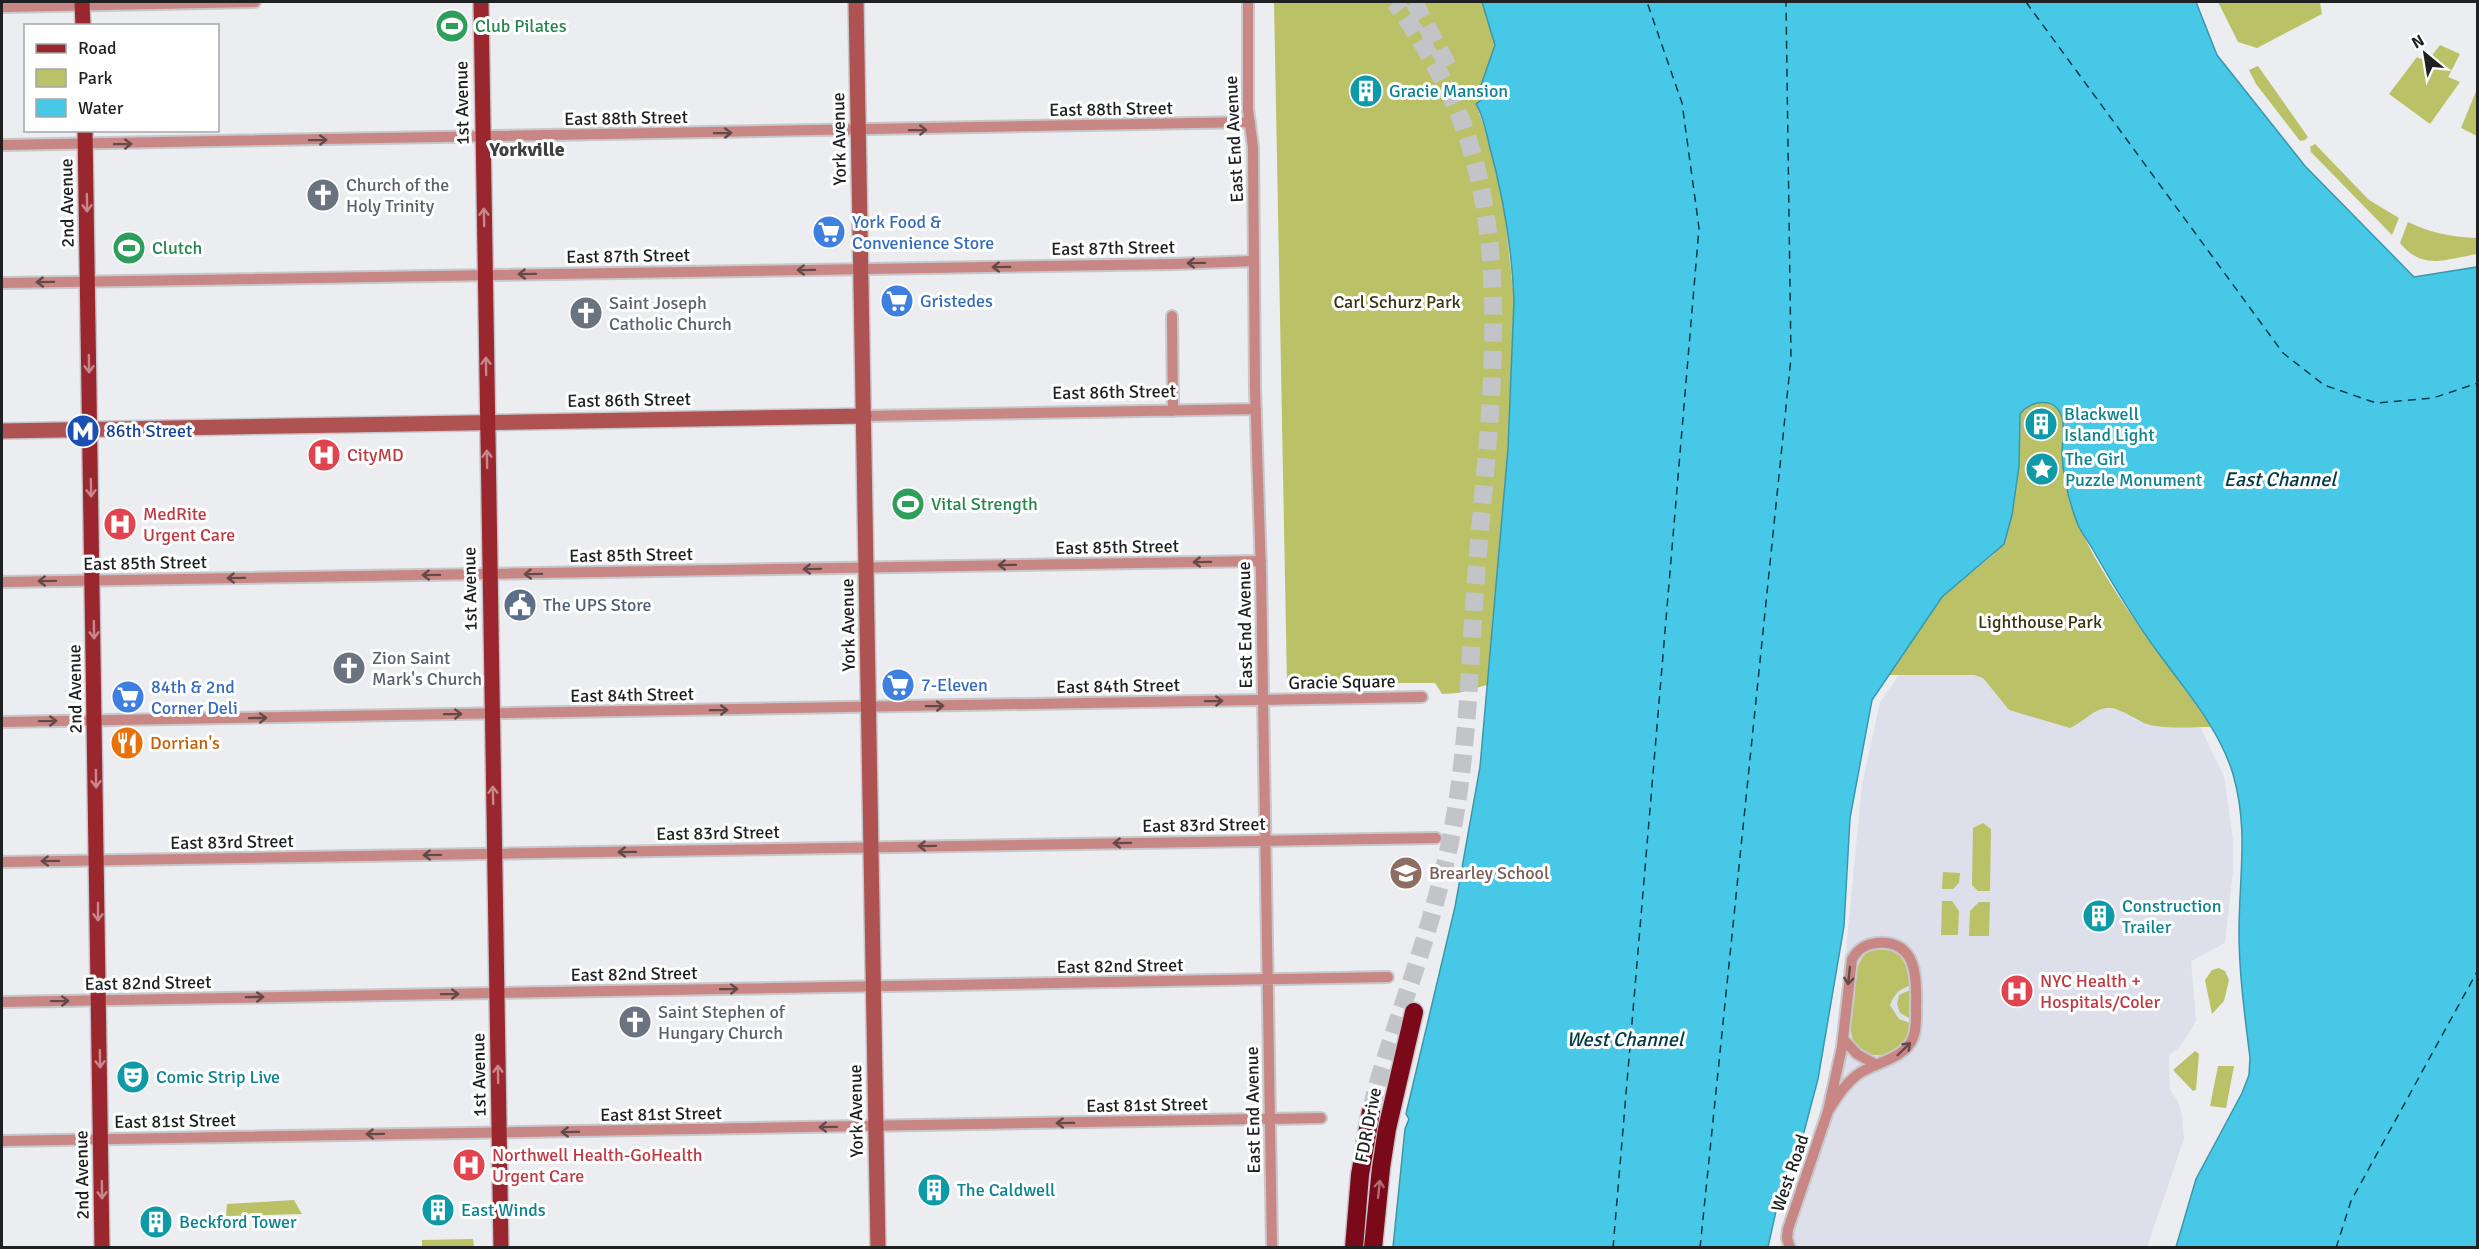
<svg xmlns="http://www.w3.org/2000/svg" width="2479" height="1249" viewBox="0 0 2479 1249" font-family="Signika,sans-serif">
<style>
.built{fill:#dde0ea}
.green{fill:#bbc166}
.water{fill:#48c8e7;stroke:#3c96ac;stroke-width:1.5}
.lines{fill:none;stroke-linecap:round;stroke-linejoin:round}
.ferry{stroke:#003a47;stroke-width:1.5;stroke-dasharray:8 6;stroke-linecap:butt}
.motorway-tunnel{stroke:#c3c4c7;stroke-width:18;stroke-dasharray:18 9;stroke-linecap:butt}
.minor-casing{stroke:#c7c8cb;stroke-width:14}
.secondary-casing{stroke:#c7c8cb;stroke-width:18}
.primary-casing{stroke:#c7c8cb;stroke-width:18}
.motorway-casing{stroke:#c7c8cb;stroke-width:21}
.minor{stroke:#c88784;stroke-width:10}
.secondary{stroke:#af5252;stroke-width:15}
.primary{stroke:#9a262e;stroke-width:15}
.motorway{stroke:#7a091a;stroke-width:18}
.oneway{stroke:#634949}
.oneway2{stroke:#c7888c}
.oneway3{stroke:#af6b76}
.labels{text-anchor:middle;stroke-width:6;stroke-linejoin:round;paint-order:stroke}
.leisure-label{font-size:18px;fill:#27864d;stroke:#fff;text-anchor:start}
.culture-label{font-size:18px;fill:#0d838f;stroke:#fff;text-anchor:start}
.street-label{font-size:18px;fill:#1f2021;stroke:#fff}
.worship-label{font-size:18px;fill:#5b616d;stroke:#fff;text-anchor:start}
.shop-label{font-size:18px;fill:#366cbe;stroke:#fff;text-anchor:start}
.park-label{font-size:18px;fill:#35370f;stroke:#fff}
.transit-label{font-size:18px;fill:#164399;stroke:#fff;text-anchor:start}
.health-label{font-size:18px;fill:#be3a42;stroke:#fff;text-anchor:start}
.service-label{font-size:18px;fill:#4e5e75;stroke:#fff;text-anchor:start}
.food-label{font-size:18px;fill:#c56008;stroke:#fff;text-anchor:start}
.education-label{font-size:18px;fill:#785e54;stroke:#fff;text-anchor:start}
.neighbourhood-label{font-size:20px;font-weight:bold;fill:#3f4042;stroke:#fff}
.water-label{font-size:20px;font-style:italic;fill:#003a47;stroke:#fff}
</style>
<rect width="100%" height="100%" fill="#ecedf0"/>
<!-- built -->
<path class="built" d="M1899 675H1974L1983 678 2009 710 2076 726 2085 717 2104 708 2121 710 2136 720 2163 726 2200 727 2224 776 2233 840V871L2225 943 2191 961 2196 1021 2180 1047 2169 1055 2170 1090 2178 1101 2182 1115 2184 1139 2147 1247 1782 1248 1780 1238 1810 1145 1836 1052 1862 785 1880 702Z"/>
<!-- green -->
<path class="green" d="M1274 2H1482L1495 45 1480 96 1481 100 1476 104 1486 132 1504 205 1514 300 1508 449 1487 685 1458 693 1442 694 1435 683H1287Z
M2218 2H2320L2322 14 2257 48 2238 42Z
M2440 45 2460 54 2448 77 2460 82 2430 124 2389 94 2417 57 2427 62Z
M2258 66 2308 137 2305 140 2300 141 2256 84 2249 70Z
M2477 89V136L2461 128Z
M2315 144 2369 200 2399 218 2392 235 2311 152 2310 147Z
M2408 222C2430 233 2453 237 2477 238V254C2446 259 2423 271 2400 243Z
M2042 402C2052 404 2059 408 2062 418 2065 428 2062 443 2062 454 2063 473 2066 494 2073 512 2105 591 2165 657 2211 727 2191 727 2169 729 2150 725 2134 721 2119 704 2102 709 2089 713 2082 723 2070 728L2009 710 1983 678 1974 675H1889L1942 597 1994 554 2012 515 2019 466 2020 414 2028 406Z
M1983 823 1991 829 1990 891H1978L1972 885 1973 828Z
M1943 872 1960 873 1959 883 1953 889H1942Z
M1942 901H1952L1959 911 1958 935H1941Z
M1979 902H1990L1989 936H1969L1970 911Z
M1877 949C1903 950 1909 961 1912 985 1899 989 1895 993 1890 1005L1899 1019 1910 1023C1909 1027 1909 1033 1908 1036 1898 1059 1863 1063 1853 1039 1847 1027 1853 969 1862 958 1866 952 1871 951 1877 949Z
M2219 968 2225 971 2229 980 2224 1001 2212 1014 2205 980 2212 970Z
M1910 990 1909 1018 1900 1013 1897 1004 1899 995Z
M2195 1051 2199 1054 2196 1090 2193 1091 2173 1070Z
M2218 1066H2234L2226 1108 2210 1106Z
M294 1200 302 1214 226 1216 227 1204Z
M473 1239 474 1247H422V1240Z"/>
<!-- water -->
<path class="water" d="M1482 2H2196L2217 55 2305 166 2414 277 2477 267V1247H2176L2196 1179 2242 1093 2249 1075 2250 1058C2245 1017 2239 974 2239 932 2239 876 2249 830 2233 774 2219 728 2185 690 2157 651 2133 619 2112 583 2092 548 2087 540 2082 533 2078 525 2069 502 2063 478 2062 454 2062 443 2065 429 2062 418 2057 397 2031 399 2020 414L2019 466 2012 515 2004 544 1942 597 1872 700 1850 818 1844 926 1818 1079 1804 1132 1783 1180 1768 1247H1393L1405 1129 1409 1119 1406 1114 1455 907 1480 767 1508 449 1514 300C1512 249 1503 195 1489 144 1486 131 1483 115 1476 104L1481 100 1478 94 1495 45Z"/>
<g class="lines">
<!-- ferry -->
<path class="ferry" d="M2026 2 2283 353 2324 385 2376 403 2433 398 2478 383
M1613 1248 1699 228 1682 103 1647 2
M1700 1248 1791 358 1786 2
M2336 1248 2351 1201 2478 970"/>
<!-- motorway-tunnel -->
<path class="motorway-tunnel" d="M1414 2 1450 70
M1371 1111C1380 1070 1393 1036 1406 996 1423 947 1438 897 1449 847 1468 759 1469 667 1476 578 1487 431 1515 263 1462 122 1445 79 1421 39 1395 2"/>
<!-- minor casing -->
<g class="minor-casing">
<path id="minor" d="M1248 2V110L1253 147 1255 388 1261 573 1272 1248
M2 7 255 2
M2 145 1250 122
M2 283 1174 264 1254 261
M1172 316 1173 411
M864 416 1256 409
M2 582 1261 561
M2 722 1422 697
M2 862 1436 838
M2 1002 1388 977
M1843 1039 1857 1054 1875 1064
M2 1141 1321 1118
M1790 1248 1787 1238 1788 1229 1828 1111 1842 1047 1852 959C1858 949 1865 944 1877 943 1917 940 1917 978 1916 1006 1916 1016 1917 1028 1913 1038 1904 1060 1874 1062 1857 1075 1844 1085 1837 1097 1828 1111"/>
</g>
<!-- secondary casing -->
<g class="secondary-casing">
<path id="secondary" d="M856 2 878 1248
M2 431 864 416"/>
</g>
<!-- primary casing -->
<g class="primary-casing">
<path id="primary" d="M82 2 83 26
M481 2 501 1248
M85 130 102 1248"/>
</g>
<!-- motorway casing -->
<g class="motorway-casing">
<path id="motorway" d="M1354 1248 1360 1175 1371 1111
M1373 1248 1381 1168 1387 1129 1414 1012"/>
</g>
<!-- minor -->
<use href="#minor" class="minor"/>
<!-- secondary -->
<use href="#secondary" class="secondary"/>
<!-- primary -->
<use href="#primary" class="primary"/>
<!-- motorway -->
<use href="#motorway" class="motorway"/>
</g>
<!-- one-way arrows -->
<defs><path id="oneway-shaft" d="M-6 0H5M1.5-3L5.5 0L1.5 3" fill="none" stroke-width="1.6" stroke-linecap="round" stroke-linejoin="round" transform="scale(1.5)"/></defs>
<g class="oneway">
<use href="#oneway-shaft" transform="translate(918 130) rotate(-1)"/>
<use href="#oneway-shaft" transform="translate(723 133) rotate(-1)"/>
<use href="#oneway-shaft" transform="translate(318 140) rotate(-1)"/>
<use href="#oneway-shaft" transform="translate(123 144) rotate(-1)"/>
<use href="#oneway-shaft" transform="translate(1196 263) rotate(179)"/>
<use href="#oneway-shaft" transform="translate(1001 267) rotate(179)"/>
<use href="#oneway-shaft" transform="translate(806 270) rotate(179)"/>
<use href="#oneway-shaft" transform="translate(527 274) rotate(179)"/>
<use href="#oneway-shaft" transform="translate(45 282) rotate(179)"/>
<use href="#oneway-shaft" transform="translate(1202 562) rotate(179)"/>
<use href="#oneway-shaft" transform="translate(1007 565) rotate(179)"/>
<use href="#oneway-shaft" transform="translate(812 569) rotate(179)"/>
<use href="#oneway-shaft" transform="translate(533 574) rotate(179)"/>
<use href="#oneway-shaft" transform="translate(431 575) rotate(179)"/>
<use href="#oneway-shaft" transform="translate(236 578) rotate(179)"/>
<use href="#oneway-shaft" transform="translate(47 581) rotate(179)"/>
<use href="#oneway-shaft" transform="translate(1214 701) rotate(-1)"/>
<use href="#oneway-shaft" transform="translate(935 706) rotate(-1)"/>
<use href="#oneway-shaft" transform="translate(719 710) rotate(-1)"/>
<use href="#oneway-shaft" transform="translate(453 714) rotate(-1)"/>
<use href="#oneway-shaft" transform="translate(258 718) rotate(-1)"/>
<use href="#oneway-shaft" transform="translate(48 721) rotate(-1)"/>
<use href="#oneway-shaft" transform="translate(1122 843) rotate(179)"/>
<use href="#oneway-shaft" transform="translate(927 846) rotate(179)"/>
<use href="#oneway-shaft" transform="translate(627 852) rotate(179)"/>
<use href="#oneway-shaft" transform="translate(432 855) rotate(179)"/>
<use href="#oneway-shaft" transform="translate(50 861) rotate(179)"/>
<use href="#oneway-shaft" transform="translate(1849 976) rotate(96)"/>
<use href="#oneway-shaft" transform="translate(729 989) rotate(-1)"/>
<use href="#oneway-shaft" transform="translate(450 994) rotate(-1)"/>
<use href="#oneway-shaft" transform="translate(255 997) rotate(-1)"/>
<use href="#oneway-shaft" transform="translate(60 1001) rotate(-1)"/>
<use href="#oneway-shaft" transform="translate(1904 1049) rotate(-44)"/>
<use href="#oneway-shaft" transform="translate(1065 1123) rotate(179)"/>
<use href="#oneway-shaft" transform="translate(828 1127) rotate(179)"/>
<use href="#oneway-shaft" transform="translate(570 1132) rotate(179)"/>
<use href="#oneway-shaft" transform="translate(375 1134) rotate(179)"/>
</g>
<g class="oneway2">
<use href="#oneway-shaft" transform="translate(87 203) rotate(89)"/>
<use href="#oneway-shaft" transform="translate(484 217) rotate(-91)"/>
<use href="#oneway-shaft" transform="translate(89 364) rotate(89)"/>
<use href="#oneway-shaft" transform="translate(486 366) rotate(-91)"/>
<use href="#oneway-shaft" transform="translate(487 459) rotate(-91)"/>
<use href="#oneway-shaft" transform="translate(91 488) rotate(89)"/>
<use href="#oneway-shaft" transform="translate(94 630) rotate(89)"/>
<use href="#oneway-shaft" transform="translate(96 779) rotate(89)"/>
<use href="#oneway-shaft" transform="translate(493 795) rotate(-91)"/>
<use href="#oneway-shaft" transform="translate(98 912) rotate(90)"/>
<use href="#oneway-shaft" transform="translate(100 1059) rotate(89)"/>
<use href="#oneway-shaft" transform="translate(498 1074) rotate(-91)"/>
<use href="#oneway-shaft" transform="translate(102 1190) rotate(89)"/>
</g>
<use class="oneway3" href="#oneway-shaft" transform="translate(1379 1189) rotate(-84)"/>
<!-- icons -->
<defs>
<g id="stadium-disc" transform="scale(1.725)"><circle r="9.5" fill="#2e9e5b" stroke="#fff"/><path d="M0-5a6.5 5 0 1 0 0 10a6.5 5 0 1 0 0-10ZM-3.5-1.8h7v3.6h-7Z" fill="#fff"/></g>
<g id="building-disc" transform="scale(1.725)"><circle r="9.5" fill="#0f9aa8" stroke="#fff"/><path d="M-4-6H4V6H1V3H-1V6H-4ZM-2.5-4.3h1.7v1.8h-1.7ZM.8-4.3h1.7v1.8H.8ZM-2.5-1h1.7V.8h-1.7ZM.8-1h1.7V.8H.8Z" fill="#fff"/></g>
<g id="church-disc" transform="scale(1.725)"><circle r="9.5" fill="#6b7280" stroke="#fff"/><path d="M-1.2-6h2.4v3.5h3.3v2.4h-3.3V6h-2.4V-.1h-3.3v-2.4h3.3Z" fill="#fff"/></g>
<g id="supermarket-disc" transform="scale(1.725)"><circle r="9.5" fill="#3f7fe0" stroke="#fff"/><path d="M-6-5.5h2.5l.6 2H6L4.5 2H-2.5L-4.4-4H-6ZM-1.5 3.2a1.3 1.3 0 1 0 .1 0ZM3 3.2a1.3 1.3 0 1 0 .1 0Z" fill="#fff"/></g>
<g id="metro-disc" transform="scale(1.725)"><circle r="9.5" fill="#1a4fb4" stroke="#fff"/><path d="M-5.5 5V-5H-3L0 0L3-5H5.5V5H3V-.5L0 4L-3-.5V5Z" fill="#fff"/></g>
<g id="hospital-disc" transform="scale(1.725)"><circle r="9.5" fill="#e0444e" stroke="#fff"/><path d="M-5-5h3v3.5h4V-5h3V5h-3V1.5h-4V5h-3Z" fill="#fff"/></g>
<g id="sight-disc" transform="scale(1.725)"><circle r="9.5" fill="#0f9aa8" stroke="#fff"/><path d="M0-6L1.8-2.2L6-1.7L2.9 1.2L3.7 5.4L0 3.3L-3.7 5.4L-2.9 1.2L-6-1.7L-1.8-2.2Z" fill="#fff"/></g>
<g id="civic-disc" transform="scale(1.725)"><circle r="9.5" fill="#5c6f8a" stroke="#fff"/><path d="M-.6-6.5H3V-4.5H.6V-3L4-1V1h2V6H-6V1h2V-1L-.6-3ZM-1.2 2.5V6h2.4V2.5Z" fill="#fff"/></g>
<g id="restaurant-disc" transform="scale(1.725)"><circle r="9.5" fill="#e8710a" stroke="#fff"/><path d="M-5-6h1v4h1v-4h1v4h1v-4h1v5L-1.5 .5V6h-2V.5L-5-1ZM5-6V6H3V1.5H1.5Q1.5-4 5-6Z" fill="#fff"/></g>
<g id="school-disc" transform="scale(1.725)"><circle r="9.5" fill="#8d6e63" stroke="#fff"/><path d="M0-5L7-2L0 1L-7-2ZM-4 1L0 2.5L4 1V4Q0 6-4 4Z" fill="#fff"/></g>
<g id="theatre-disc" transform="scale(1.725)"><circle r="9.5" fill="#0f9aa8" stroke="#fff"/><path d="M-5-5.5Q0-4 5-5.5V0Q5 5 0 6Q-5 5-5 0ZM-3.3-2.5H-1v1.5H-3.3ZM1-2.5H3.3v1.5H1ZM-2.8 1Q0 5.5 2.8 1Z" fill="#fff"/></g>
</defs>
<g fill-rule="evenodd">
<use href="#stadium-disc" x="452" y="26"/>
<use href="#building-disc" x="1366" y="91"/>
<use href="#church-disc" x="323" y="195"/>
<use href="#supermarket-disc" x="829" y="232"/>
<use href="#stadium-disc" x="129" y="248"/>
<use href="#supermarket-disc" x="897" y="301"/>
<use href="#church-disc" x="586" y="313"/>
<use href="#building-disc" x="2041" y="424"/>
<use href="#metro-disc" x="83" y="431"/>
<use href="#hospital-disc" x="324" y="455"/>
<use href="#sight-disc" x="2042" y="469"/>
<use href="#stadium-disc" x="908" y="504"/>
<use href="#hospital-disc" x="120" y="524"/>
<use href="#civic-disc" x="520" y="605"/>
<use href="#church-disc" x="349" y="668"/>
<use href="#supermarket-disc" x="898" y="685"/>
<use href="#supermarket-disc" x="128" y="697"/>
<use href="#restaurant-disc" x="127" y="743"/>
<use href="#school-disc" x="1406" y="873"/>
<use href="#building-disc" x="2099" y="916"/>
<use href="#hospital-disc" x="2017" y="991"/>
<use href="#church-disc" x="635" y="1022"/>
<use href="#theatre-disc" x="133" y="1077"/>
<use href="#hospital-disc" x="469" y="1165"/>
<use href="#building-disc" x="934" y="1190"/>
<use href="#building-disc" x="438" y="1210"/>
<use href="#building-disc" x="156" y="1222"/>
</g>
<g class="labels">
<!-- leisure labels -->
<g class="leisure-label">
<text x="475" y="32">Club Pilates</text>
<text x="152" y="254">Clutch</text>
<text x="931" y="510">Vital Strength</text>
</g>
<!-- culture labels -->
<g class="culture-label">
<text x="1389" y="97">Gracie Mansion</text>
<text x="2064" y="420">Blackwell<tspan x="2064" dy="21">Island Light</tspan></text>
<text x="2065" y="465">The Girl<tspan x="2065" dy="21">Puzzle Monument</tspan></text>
<text x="2122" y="912">Construction<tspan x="2122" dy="21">Trailer</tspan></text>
<text x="156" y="1083">Comic Strip Live</text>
<text x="957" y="1196">The Caldwell</text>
<text x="461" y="1216">East Winds</text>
<text x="179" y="1228">Beckford Tower</text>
</g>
<!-- street labels -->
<g class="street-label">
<text transform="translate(462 103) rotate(-91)" y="6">1st Avenue</text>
<text transform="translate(1111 109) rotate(-1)" y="6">East 88th Street</text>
<text transform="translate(626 118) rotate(-1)" y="6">East 88th Street</text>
<text transform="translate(839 139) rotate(-91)" y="6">York Avenue</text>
<text transform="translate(1234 139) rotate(-93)" y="6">East End Avenue</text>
<text transform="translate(67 203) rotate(-91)" y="6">2nd Avenue</text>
<text transform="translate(1113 248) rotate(-1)" y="6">East 87th Street</text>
<text transform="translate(628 256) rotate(-1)" y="6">East 87th Street</text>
<text transform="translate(1114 392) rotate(-1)" y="6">East 86th Street</text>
<text transform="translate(629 400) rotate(-1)" y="6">East 86th Street</text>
<text transform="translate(1117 547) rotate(-1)" y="6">East 85th Street</text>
<text transform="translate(631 555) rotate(-1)" y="6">East 85th Street</text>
<text transform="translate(145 563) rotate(-1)" y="6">East 85th Street</text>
<text transform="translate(470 589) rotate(-91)" y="6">1st Avenue</text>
<text transform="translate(848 625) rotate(-91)" y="6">York Avenue</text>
<text transform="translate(1245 625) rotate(-91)" y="6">East End Avenue</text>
<text transform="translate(1342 682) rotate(-1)" y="6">Gracie Square</text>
<text transform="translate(1118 686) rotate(-1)" y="6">East 84th Street</text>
<text transform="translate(75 689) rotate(-91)" y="6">2nd Avenue</text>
<text transform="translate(632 695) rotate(-1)" y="6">East 84th Street</text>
<text transform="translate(1204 825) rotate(-1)" y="6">East 83rd Street</text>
<text transform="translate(718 833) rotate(-1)" y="6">East 83rd Street</text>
<text transform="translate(232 842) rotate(-1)" y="6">East 83rd Street</text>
<text transform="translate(1120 966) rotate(-1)" y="6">East 82nd Street</text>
<text transform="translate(634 974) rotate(-1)" y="6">East 82nd Street</text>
<text transform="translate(148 983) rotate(-1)" y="6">East 82nd Street</text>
<text transform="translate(479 1075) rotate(-91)" y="6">1st Avenue</text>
<text transform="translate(1147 1105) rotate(-1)" y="6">East 81st Street</text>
<text transform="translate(1253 1110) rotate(-91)" y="6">East End Avenue</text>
<text transform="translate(856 1111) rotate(-91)" y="6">York Avenue</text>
<text transform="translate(661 1114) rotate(-1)" y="6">East 81st Street</text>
<text transform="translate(175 1121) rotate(-1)" y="6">East 81st Street</text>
<text transform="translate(1368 1125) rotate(-79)" y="6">FDR Drive</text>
<text transform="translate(1790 1173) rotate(-71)" y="6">West Road</text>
<text transform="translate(82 1175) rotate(-91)" y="6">2nd Avenue</text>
</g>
<!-- worship labels -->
<g class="worship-label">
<text x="346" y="191">Church of the<tspan x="346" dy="21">Holy Trinity</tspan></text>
<text x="609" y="309">Saint Joseph<tspan x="609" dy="21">Catholic Church</tspan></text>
<text x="372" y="664">Zion Saint<tspan x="372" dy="21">Mark's Church</tspan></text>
<text x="658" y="1018">Saint Stephen of<tspan x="658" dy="21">Hungary Church</tspan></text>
</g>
<!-- shop labels -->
<g class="shop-label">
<text x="852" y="228">York Food &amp;<tspan x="852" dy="21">Convenience Store</tspan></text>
<text x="920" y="307">Gristedes</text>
<text x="921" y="691">7-Eleven</text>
<text x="151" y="693">84th &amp; 2nd<tspan x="151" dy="21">Corner Deli</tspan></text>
</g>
<!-- park labels -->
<g class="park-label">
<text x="1397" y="308">Carl Schurz Park</text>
<text x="2040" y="628">Lighthouse Park</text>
</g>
<!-- transit labels -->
<g class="transit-label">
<text x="106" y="437">86th Street</text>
</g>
<!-- health labels -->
<g class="health-label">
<text x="347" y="461">CityMD</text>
<text x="143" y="520">MedRite<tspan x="143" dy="21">Urgent Care</tspan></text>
<text x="2040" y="987">NYC Health +<tspan x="2040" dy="21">Hospitals/Coler</tspan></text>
<text x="492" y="1161">Northwell Health-GoHealth<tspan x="492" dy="21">Urgent Care</tspan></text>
</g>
<!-- service labels -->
<g class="service-label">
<text x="543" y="611">The UPS Store</text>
</g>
<!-- food labels -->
<g class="food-label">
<text x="150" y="749">Dorrian's</text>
</g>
<!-- education labels -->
<g class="education-label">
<text x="1429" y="879">Brearley School</text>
</g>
<!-- neighbourhood labels -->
<g class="neighbourhood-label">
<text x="527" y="156">Yorkville</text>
</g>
<!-- water labels -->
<g class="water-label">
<text x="2280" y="486">East Channel</text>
<text x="1625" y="1046">West Channel</text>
</g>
</g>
<!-- border -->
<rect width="2479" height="1249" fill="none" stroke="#1f2021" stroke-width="6"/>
<!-- legend -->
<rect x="24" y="24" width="195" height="108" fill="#ffffff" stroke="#a5a6a6" stroke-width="1.5"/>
<rect x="36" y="44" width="30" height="9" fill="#9a262e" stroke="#a5a6a6" stroke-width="1.5"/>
<text x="78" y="54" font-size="18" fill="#1f2021">Road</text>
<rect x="36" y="69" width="30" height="18" fill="#bbc166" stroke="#a5a6a6" stroke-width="1.5"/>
<text x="78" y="84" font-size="18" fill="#1f2021">Park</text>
<rect x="36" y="99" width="30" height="18" fill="#48c8e7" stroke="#a5a6a6" stroke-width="1.5"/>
<text x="78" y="114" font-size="18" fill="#1f2021">Water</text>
<!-- north arrow -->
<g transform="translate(2425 54) rotate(330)" stroke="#ffffff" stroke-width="4.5" paint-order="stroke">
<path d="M0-4.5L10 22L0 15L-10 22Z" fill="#1f2021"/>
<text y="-9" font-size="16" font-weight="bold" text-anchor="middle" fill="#1f2021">N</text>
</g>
</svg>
